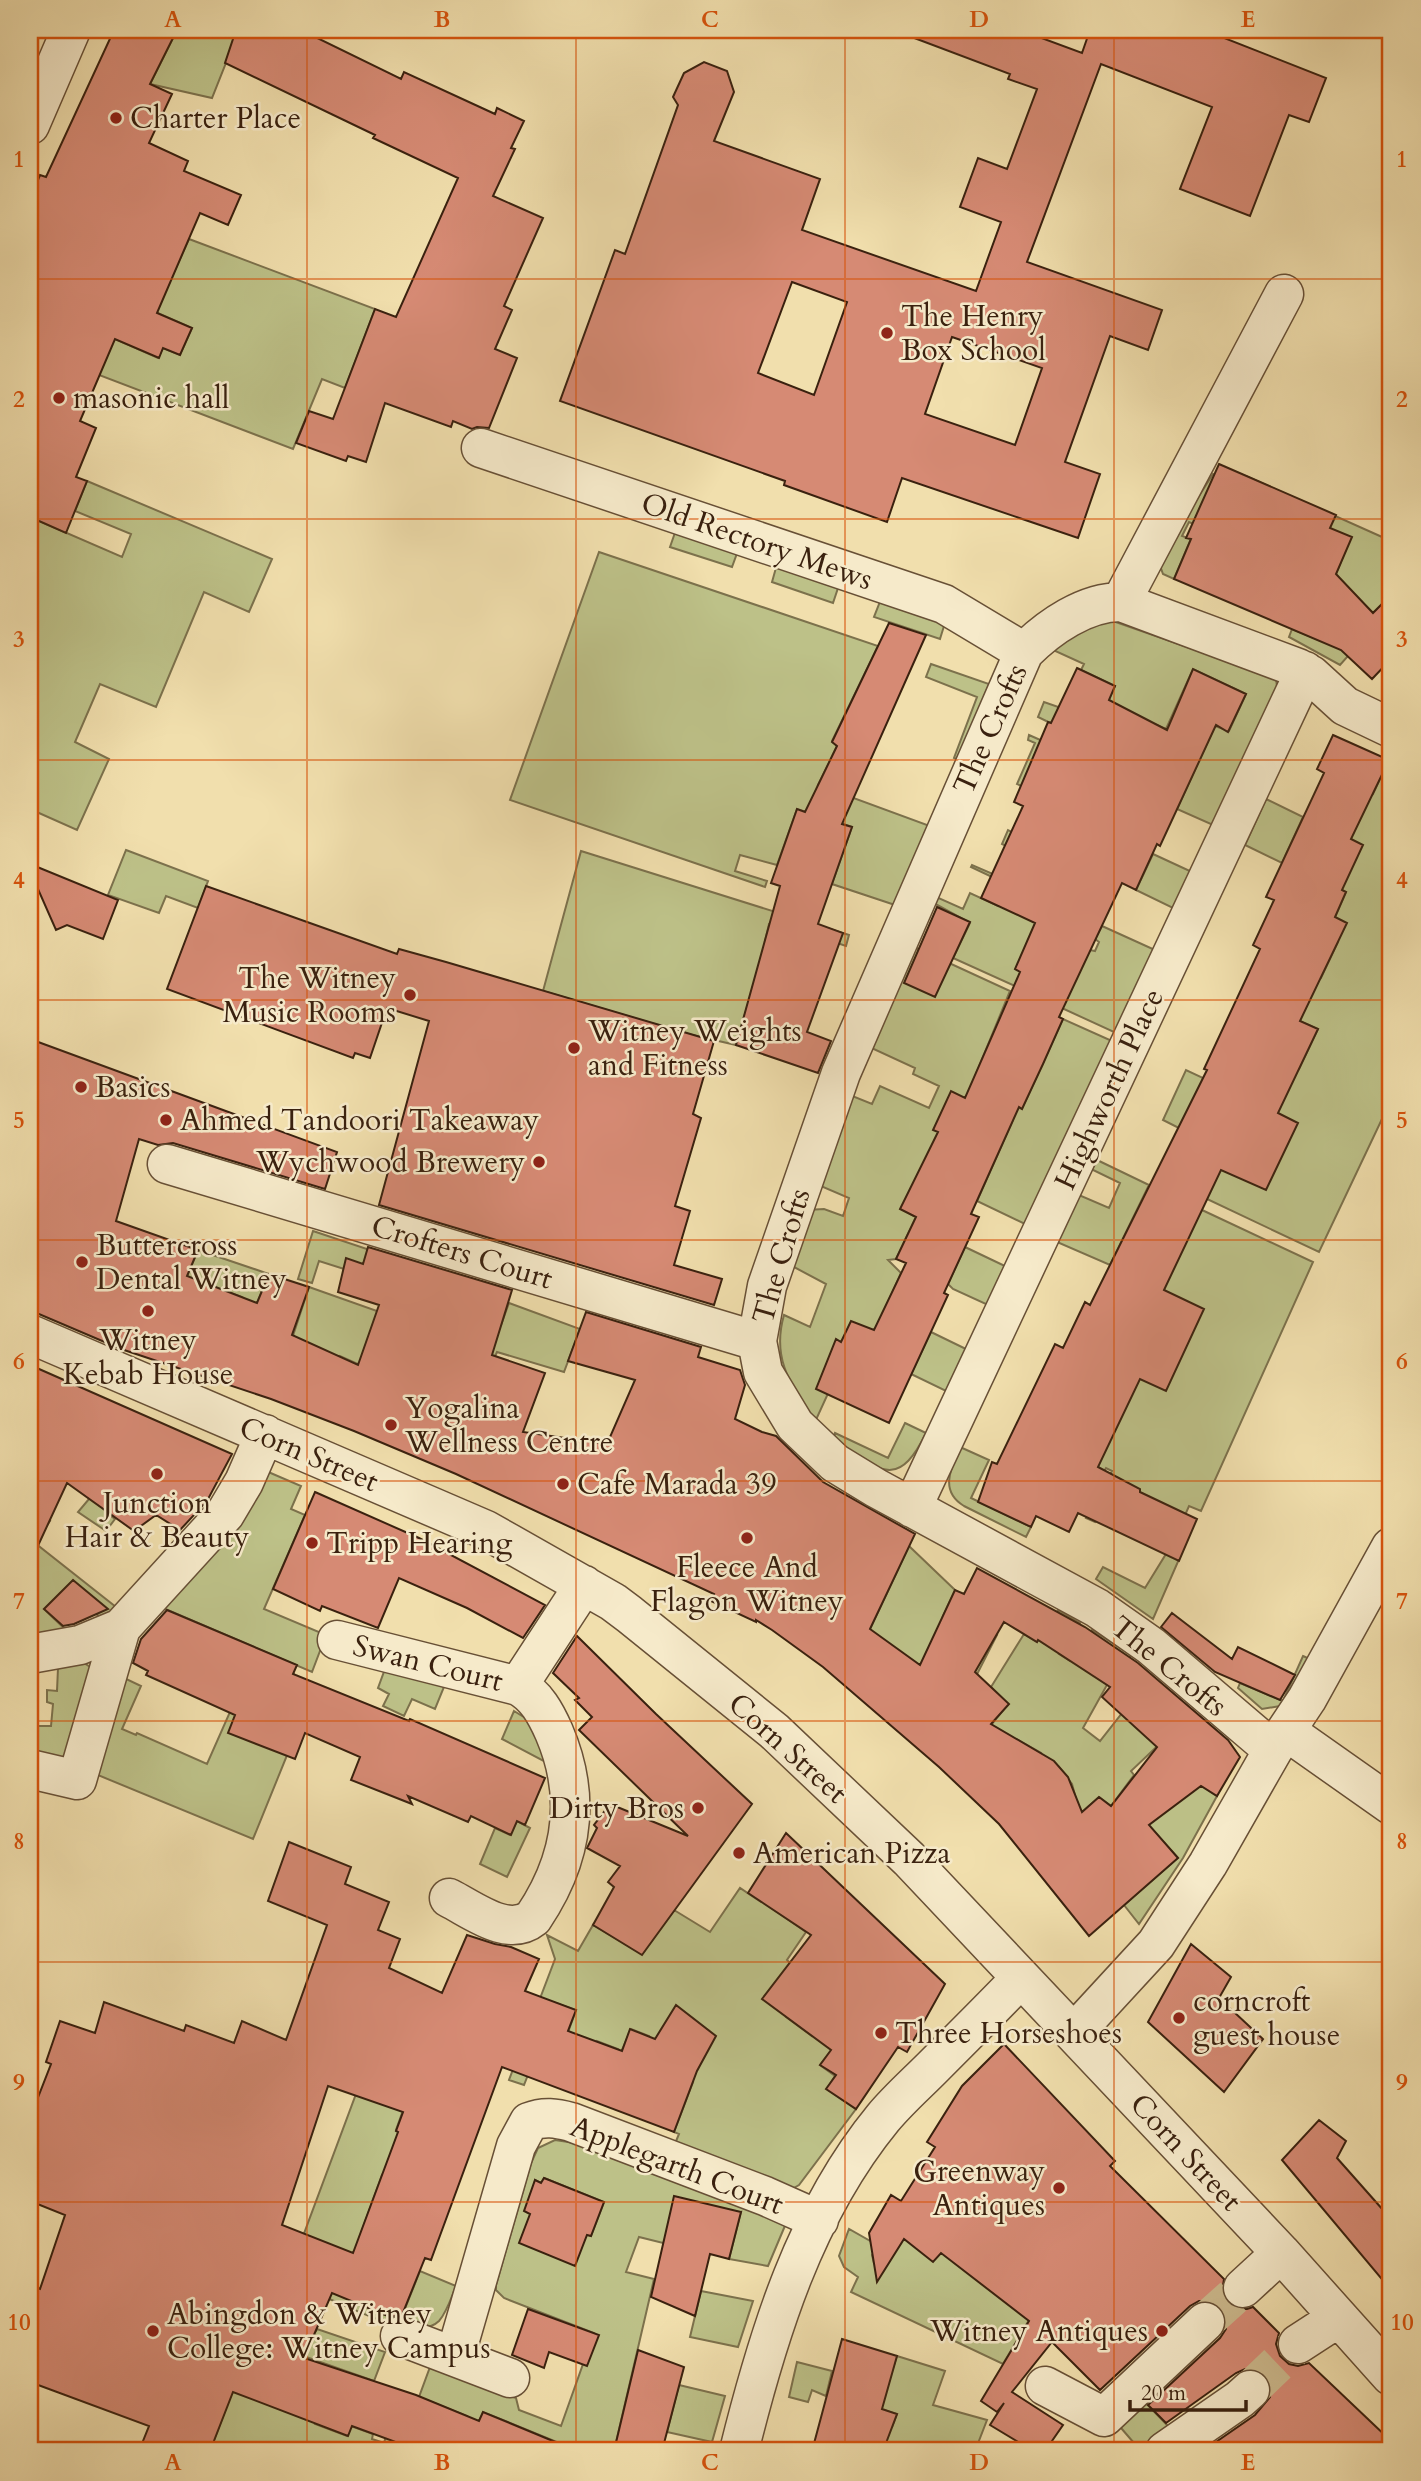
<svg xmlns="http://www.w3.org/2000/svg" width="1421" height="2481" viewBox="0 0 1421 2481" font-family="Cardo,serif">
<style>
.green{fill:#bdc188;stroke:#7c714c;stroke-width:2;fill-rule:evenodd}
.building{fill:#d68a74;stroke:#3a210f;stroke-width:2;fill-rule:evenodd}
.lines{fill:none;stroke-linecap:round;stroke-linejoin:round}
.minor-tunnel{stroke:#ccb98d;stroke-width:38;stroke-dasharray:38 19;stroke-linecap:butt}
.minor-casing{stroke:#685036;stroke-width:41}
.minor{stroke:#f6eaca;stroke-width:38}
.grid{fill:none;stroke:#d7530c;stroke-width:2;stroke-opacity:0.55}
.poi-dot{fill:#8f2418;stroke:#f6eaca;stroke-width:2.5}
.labels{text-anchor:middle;stroke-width:5;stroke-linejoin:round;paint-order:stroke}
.poi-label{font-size:30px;fill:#3a210f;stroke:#f6eaca;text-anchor:start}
.street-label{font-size:30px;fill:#3a210f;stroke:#f6eaca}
.neatline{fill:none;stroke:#d7530c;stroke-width:2.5}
.grid-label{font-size:23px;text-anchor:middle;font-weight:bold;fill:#d7530c}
</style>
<rect width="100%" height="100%" fill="#f1dfad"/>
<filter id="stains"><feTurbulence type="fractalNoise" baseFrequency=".00286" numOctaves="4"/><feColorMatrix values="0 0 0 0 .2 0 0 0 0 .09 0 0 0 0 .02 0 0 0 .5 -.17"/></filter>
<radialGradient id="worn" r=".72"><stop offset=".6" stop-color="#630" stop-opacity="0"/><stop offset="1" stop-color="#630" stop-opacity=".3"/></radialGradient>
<!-- green -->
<path class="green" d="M177 30H239L212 98 150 84Z
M189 239 375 309 345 388 322 379 293 449 99 375 56 313 158 358 163 348 180 355 192 328 30 257V253L100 285 167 288Z
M1213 474 1241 487 1246 476 1391 541V595L1373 613 1367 607 1348 656 1340 665 1289 637 1292 629 1319 640 1330 589 1351 537 1206 529 1189 522 1182 536 1191 539 1174 579 1163 574 1158 560Z
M87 481 272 559 249 612 204 592 156 707 100 684 75 742 109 759 77 830 30 809V517L122 557 131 534 75 511Z
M678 524 740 545 732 567 670 547Z
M599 552 878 646 832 741 837 746 818 785 938 829 901 907 832 884 852 827 797 809 777 865 740 855 735 871 767 881 765 887 510 800Z
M779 557 841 579 833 603 772 582Z
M883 594 937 614 944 626 940 639 874 617Z
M1110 620 1276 678 1277 687 1213 825 1177 809 1215 726 1229 731 1246 694 1193 669 1166 729 1152 723 1025 974 1028 992 953 958 970 923 930 901 932 895 963 909 970 893 998 906 1007 884 971 867 972 865 1025 888 1038 861 1002 844 1008 830 1022 837 1045 798 1017 784 1035 743 1028 740 1029 735 1065 751 1073 734 1038 717 1044 702 1061 708 1106 705 1115 686 1081 670 1084 664 1053 650 1079 624Z
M931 664 989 684 959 760 954 758 977 697 926 677Z
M1389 760H1391V1100L1319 1252 1207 1199 1179 1128 1163 1120 1186 1070 1222 1087 1274 1059 1299 1069 1318 1029 1279 1012 1300 968 1321 978 1338 942 1321 933 1336 915 1346 892 1321 881 1364 791 1373 794Z
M1266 799 1303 817 1282 863 1245 845Z
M126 850 208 881 198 908 166 896 159 913 108 895Z
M581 851 849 935 846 946 783 925 769 924 765 941 777 944 759 966 736 1045 688 1034 543 991Z
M1153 854 1192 872 1175 909 1136 890Z
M1102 926 1155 950 1116 1033 1051 1003 1090 950 1095 951 1099 942 1095 939Z
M910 945 1010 991 971 1086 1022 1109 1063 1019 1112 1041 1027 1225 977 1201 1012 1122 953 1138 901 1209 916 1217 896 1259 888 1260 901 1273 875 1331 851 1322 842 1341 831 1387 815 1422C792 1386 771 1360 784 1315L810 1327 826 1284 792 1266 807 1210 824 1209 843 1216 849 1198 816 1184 845 1093 872 1104 880 1086 929 1108 939 1086 913 1074 915 1068 865 1045Z
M1095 1159 1149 1185 1110 1265 1057 1242 1079 1195 1109 1208 1120 1183 1091 1169Z
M1202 1210 1313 1262 1201 1511 1189 1506 1182 1522 1118 1478 1095 1522 1086 1518 1112 1471 1106 1468 1085 1506 1146 1287Z
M313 1231 391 1257 344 1269 319 1261 312 1283 298 1279Z
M965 1247 1007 1267 988 1305 953 1289 948 1284Z
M198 1250 269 1274 250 1320 235 1315 242 1297 226 1291 175 1305Z
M309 1287 394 1317 369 1369 340 1356 335 1367 286 1357Z
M509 1303 580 1329 564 1372 497 1352 490 1367 471 1315 501 1325Z
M931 1332 966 1349 946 1391 911 1374Z
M905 1423 926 1433C897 1493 878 1468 833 1441L835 1433 888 1458Z
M960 1447 989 1460 971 1498 1031 1527 1026 1537 964 1506C939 1491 951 1468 960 1447Z
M143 1456 107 1513 115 1519 106 1531 78 1512 94 1493Z
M259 1468 301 1486 291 1509 305 1515 264 1609 326 1635 312 1672 156 1605Z
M30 1511 50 1521 35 1543 116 1607 102 1619 94 1612 73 1580 44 1609 70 1634 30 1641Z
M909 1546 955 1590 943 1616 972 1621 997 1635 969 1690 911 1689 870 1629Z
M1166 1554 1180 1557 1153 1619 1096 1579 1103 1567 1145 1588Z
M1058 1610 1080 1623 1059 1654 1070 1661 1092 1630 1132 1655 1108 1683 1083 1728 1100 1741 1130 1703 1169 1735 1131 1771 1134 1775 1111 1806 1099 1797 1080 1814 1072 1784 1059 1767 1055 1774 1036 1763 1041 1753 1018 1740 987 1730 1008 1704 991 1687 1024 1634 1037 1642Z
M1303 1656 1314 1661 1286 1705 1262 1709 1238 1688 1240 1683 1283 1701Z
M76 1658 95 1670 75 1751 55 1761 30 1756V1726H51L53 1704 47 1702V1690L57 1691 58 1668Z
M385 1669 446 1682 435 1709 412 1699 404 1716 383 1706 389 1694 378 1688Z
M291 1672 295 1675 292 1743 253 1839 93 1773 122 1693 118 1675 141 1686 122 1729 136 1735 137 1733 207 1764 241 1687Z
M514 1711 527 1719 555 1767 502 1739Z
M1201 1785 1217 1796 1183 1858 1139 1924 1124 1905 1178 1858 1158 1836 1116 1866 1127 1833Z
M517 1821 530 1828 507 1877 480 1864 495 1828 510 1835Z
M776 1883 770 1907 806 1932 787 1960 790 1963 788 2012 786 2017 812 2036 856 2019 820 2065 835 2076 827 2089 856 2109 799 2185 792 2189 674 2146 679 2134 674 2132 693 2082 666 2071 638 2065 649 2036 631 2029 619 2057 616 2055 618 2049 597 2041 589 2060 562 2049 576 2010 556 2003 524 2085 509 2080 555 1959 547 1935 578 1951 593 1925 642 1954 674 1910 710 1932 740 1888 761 1902Z
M391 2000 417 2071 396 2130 409 2136 382 2175 362 2230 348 2299 400 2321 420 2271 456 2286C451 2298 447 2312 439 2321 417 2343 355 2309 329 2299L282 2317 316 2331 317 2329 385 2352 374 2381 281 2348 319 2414 315 2424 347 2436 351 2426 373 2434 372 2439 384 2443 386 2436 412 2446 410 2451H210L257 2326 274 2314Z
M555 2140 575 2143 787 2221 768 2266 729 2259 741 2212 663 2243 639 2237 626 2272 654 2279 614 2451H554L557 2442 483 2412 466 2451H454L467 2416 419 2397 430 2367 516 2398 519 2410 561 2426 594 2333 504 2298 496 2290V2285L531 2163 538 2148ZM544 2178 604 2202 591 2236 530 2214 535 2180 541 2183Z
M921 2213 1061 2266 1003 2364 851 2292 858 2277 844 2267 839 2256 849 2229 879 2246 872 2255 874 2263 881 2267Z
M701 2291 753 2301 738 2347 690 2337Z
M897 2356 945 2371 933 2405 987 2420 975 2451H876L864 2448 892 2427 897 2414 880 2409Z
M797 2362 832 2371 826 2396 812 2390 808 2402 789 2397Z
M679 2385 725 2396 712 2442 667 2432Z
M1140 2397 1169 2427 1147 2451 1140 2450 1115 2421Z"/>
<!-- building -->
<path class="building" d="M114 30H177L150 84 172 94 149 143 188 161 184 171 241 195 228 225 200 213 157 313 192 328 180 355 163 348 159 358 115 339 80 421 96 428 76 477 87 481 66 533 30 517V199L40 175 46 177Z
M236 30H301L401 79 404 72 495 114 497 108 524 121 511 148 515 149 493 196 543 218 504 306 512 310 495 349 517 358 489 428 477 427 472 429 453 421 451 427 385 403 366 462 348 456 346 461 296 443 309 411 333 419 375 309 396 317 458 178 373 138 375 135 225 63Z
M901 30H1020L1082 53 1090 30H1204L1326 78 1309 122 1289 115 1250 216 1180 189 1212 107 1101 64 1027 262 1162 310 1148 350 1110 336 1065 462 1100 474 1078 538 902 478 887 522 784 485 785 481 560 401 615 250 625 254 678 105 673 97 684 73 704 62 727 71 734 92 714 141 820 179 802 230 976 291 1001 222 960 207 978 158 1007 169 1037 89 1008 79 1010 74 901 33ZM792 282 847 302 814 395 758 373ZM952 337 1042 368 1015 445 925 414Z
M1219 464 1336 515 1330 528 1352 537 1336 574 1373 613 1391 595V659L1372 679 1341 650 1174 579 1191 539 1186 538Z
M889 623 926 635 842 824 852 827 818 924 843 933 807 1032 831 1041 818 1073 736 1045 780 886 771 883 797 809 805 812 837 746 832 742Z
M1077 668 1115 686 1109 700 1167 730 1193 669 1246 694 1228 732 1216 725 1160 846 1157 844 1136 890 1122 883 1059 1017 1063 1019 1043 1064 1022 1109 1019 1107 971 1214 979 1217 944 1293 948 1295 889 1423 816 1389 836 1339 841 1342 851 1321 874 1330 906 1263 896 1259 916 1217 900 1209 938 1132 933 1130 951 1091 965 1098 1020 972 1015 969 1035 923 981 898 1023 806 1014 802 1048 722 1051 723Z
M1333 735 1389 760 1351 839 1363 845 1342 890 1346 892 1335 917 1347 923 1300 1021 1318 1029 1278 1113 1298 1123 1266 1190 1221 1170 1164 1290 1204 1309 1166 1391 1140 1379 1098 1467 1140 1489V1492L1197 1519 1179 1561 1078 1513 1069 1532 1036 1516 1031 1527 978 1502 992 1462 997 1464 1055 1344 1063 1348 1085 1302 1090 1305 1207 1070 1204 1069 1260 949 1253 945 1274 900 1266 897 1324 773 1317 769Z
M30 864 118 900 103 939 67 925 56 930 30 871Z
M206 886 397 954 399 949 446 962 714 1041 693 1114 701 1118 675 1206 690 1211 674 1265 722 1279 714 1305 379 1205 429 1021 387 1008 370 1058 355 1053 353 1058 167 989Z
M937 907 970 922 935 997 904 983Z
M30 1039 337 1152 325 1189 173 1143 158 1145 139 1139 116 1221 198 1250 187 1276 257 1303 269 1274 309 1287 292 1335 358 1365 379 1305 338 1292 346 1258 363 1264 368 1247 512 1290 492 1355 545 1373 523 1432 607 1444 635 1380 568 1361 586 1312 701 1347 698 1357 740 1370 745 1385 735 1419 762 1432 776 1436 823 1482 915 1534 870 1629 920 1665 955 1590 964 1594 977 1568 1085 1627 1138 1663 1228 1740 1240 1757 1217 1796 1201 1786 1149 1825 1178 1858 1089 1936 999 1824 939 1767 823 1667 772 1630 756 1620V1622L711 1601 714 1594 456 1474 354 1431 271 1399 121 1349 39 1314 30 1313ZM1004 1622 1037 1642 1038 1640 1110 1687 1102 1697 1157 1747 1111 1806 1099 1797 1082 1812 1068 1777 1054 1761 991 1724 1009 1704 975 1672Z
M30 1365 232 1454 207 1501 180 1530 156 1515 134 1531 67 1483 30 1563Z
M315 1492 419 1538 545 1605 523 1638 467 1608 399 1578 378 1628 322 1606 320 1611 273 1589Z
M73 1580 108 1609 74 1624 63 1626 44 1609Z
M167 1610 297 1665 293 1674 409 1721 410 1719 545 1778 525 1825 517 1821 511 1835 471 1816 468 1822 408 1796 412 1804 351 1780 360 1757 305 1733 295 1759 228 1733 235 1715 146 1675 148 1671 133 1663 141 1639Z
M1172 1613 1232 1659 1238 1647 1295 1675 1280 1700 1215 1672 1161 1627Z
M577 1636 656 1714 752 1804 642 1955 593 1925 614 1887 608 1882 620 1866 587 1848 597 1828 594 1825 610 1804 688 1836 579 1730 592 1717 575 1700 579 1698 553 1673Z
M786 1833 945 1984 907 2052 898 2047 856 2109 826 2089 836 2075 820 2065 831 2050 762 1999 811 1935 748 1893Z
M289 1842 351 1867 345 1884 389 1902 378 1930 400 1939 389 1968 442 1993 467 1935 495 1944 511 1947 539 1959 525 1991 576 2010 568 2031 622 2051 630 2029 655 2039 676 2005 716 2036 697 2071 674 2132 502 2067 431 2260 425 2258 402 2315 390 2317 332 2293 304 2358 416 2395 479 2421 483 2412 577 2451H420L352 2426 348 2436 233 2392 210 2451H139L149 2426 30 2382V2285L40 2289 65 2215 30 2201V2118L51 2064 46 2062 60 2021 95 2033 104 2002 184 2031 186 2025 234 2043 242 2021 286 2040 327 1925 268 1901ZM328 2086 403 2112 396 2131 398 2132 353 2253 282 2225Z
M1191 1944 1231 1977 1219 1998 1263 2039 1224 2092 1148 2022Z
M1004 2044 1115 2161 1110 2166 1224 2279 1222 2292 1227 2303 1237 2309H1247L1253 2307 1279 2333 1276 2344 1280 2356 1289 2364 1298 2366 1309 2363 1391 2441V2451H1203L1255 2415 1270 2397 1271 2386 1267 2376 1256 2369H1245L1236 2373 1166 2423 1148 2405 1220 2338 1226 2329V2318L1221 2308 1211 2301H1199L1190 2306 1100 2390 1052 2342 1012 2392 1063 2425 1045 2451H1033L990 2425 1004 2403 997 2412 981 2401 1029 2321 941 2253 933 2262 904 2239 877 2282 869 2233 891 2195 901 2201 935 2147 927 2142 962 2086Z
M1319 2120 1346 2141 1337 2158 1391 2219V2290L1282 2160Z
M544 2178 604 2202 591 2236 587 2235 575 2266 519 2243 530 2214 524 2211 535 2180 541 2183Z
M674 2196 741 2212 729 2259 710 2254 695 2316 651 2297Z
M528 2309 599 2335 587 2366 549 2352 544 2368 512 2355Z
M842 2339 897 2356 882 2409 897 2414 883 2451H812Z
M638 2350 684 2367 662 2451H614Z"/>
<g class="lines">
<!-- minor-tunnel -->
<path class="minor-tunnel" d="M1205 2322 1243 2288
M1250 2390 1298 2344"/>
<!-- minor casing -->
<g class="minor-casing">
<path id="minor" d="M30 125 71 30
M481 448 944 604 1024 652
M1121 602 1298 668 1311 675 1345 706 1391 728
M167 1164 757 1341
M30 1334 486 1530 613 1602 629 1614 774 1731 909 1859 1281 2253 1391 2376
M912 1508 1305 671
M337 1640 518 1686C536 1695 546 1714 554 1732 582 1797 573 1859 533 1918 508 1938 473 1910 449 1898
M30 1654 80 1645 121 1628 225 1514 244 1482 265 1434
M518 1686 584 1585
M1286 1731 1391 1805
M1273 1750 1151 1646 1097 1608 876 1488 835 1463 795 1425 763 1372 757 1341 767 1286 841 1073 1024 652C1049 627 1085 602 1121 602L1284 294
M30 1769 77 1780 121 1628
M1074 2033 1156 1944 1208 1864 1273 1750 1307 1699 1391 1547
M1243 2288 1281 2253
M400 2336 510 2378
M1298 2344 1338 2318
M455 2357 516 2146 529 2122C544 2116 556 2118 571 2122L765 2196 819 2220
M1045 2386 1104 2417 1205 2322
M739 2451C768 2334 805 2213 883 2118 898 2100 915 2085 931 2069 961 2039 991 2009 1021 1978
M1165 2451 1240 2399 1250 2390"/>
</g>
<!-- minor -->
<use href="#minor" class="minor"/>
</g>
<!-- grid -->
<path class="grid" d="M307 30V2451M576 30V2451M845 30V2451M1114 30V2451M30 279H1391M30 519H1391M30 760H1391M30 1000H1391M30 1240H1391M30 1481H1391M30 1721H1391M30 1962H1391M30 2202H1391"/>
<!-- markers -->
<g class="poi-dot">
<circle cx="116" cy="118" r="7"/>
<circle cx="887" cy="333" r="7"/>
<circle cx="59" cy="398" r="7"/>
<circle cx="410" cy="995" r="7"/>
<circle cx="574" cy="1048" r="7"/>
<circle cx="81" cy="1087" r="7"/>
<circle cx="166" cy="1120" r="7"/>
<circle cx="539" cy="1162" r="7"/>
<circle cx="82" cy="1262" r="7"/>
<circle cx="148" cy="1311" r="7"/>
<circle cx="391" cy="1425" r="7"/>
<circle cx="157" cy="1474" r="7"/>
<circle cx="563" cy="1484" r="7"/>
<circle cx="747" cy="1538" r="7"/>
<circle cx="312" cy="1543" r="7"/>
<circle cx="698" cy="1808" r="7"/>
<circle cx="739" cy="1853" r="7"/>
<circle cx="1179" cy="2018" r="7"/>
<circle cx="881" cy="2033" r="7"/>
<circle cx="1059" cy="2188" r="7"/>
<circle cx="153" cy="2331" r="7"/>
<circle cx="1162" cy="2331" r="7"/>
</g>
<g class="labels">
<!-- poi labels -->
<g class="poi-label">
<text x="130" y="128">Charter Place</text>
<text x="901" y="326">The Henry<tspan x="901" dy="34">Box School</tspan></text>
<text x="73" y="408">masonic hall</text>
<text x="396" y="988" text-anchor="end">The Witney<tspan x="396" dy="34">Music Rooms</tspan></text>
<text x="588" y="1041">Witney Weights<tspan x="588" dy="34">and Fitness</tspan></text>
<text x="95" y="1097">Basics</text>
<text x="180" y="1130">Ahmed Tandoori Takeaway</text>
<text x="525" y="1172" text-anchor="end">Wychwood Brewery</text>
<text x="96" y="1255">Buttercross<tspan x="96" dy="34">Dental Witney</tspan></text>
<text x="148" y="1350" text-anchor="middle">Witney<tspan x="148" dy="34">Kebab House</tspan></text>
<text x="405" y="1418">Yogalina<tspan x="405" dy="34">Wellness Centre</tspan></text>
<text x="577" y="1494">Cafe Marada 39</text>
<text x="157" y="1513" text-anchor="middle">Junction<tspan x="157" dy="34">Hair &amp; Beauty</tspan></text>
<text x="326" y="1553">Tripp Hearing</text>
<text x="747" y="1577" text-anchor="middle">Fleece And<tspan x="747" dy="34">Flagon Witney</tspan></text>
<text x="684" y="1818" text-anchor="end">Dirty Bros</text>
<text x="753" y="1863">American Pizza</text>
<text x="1193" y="2011">corncroft<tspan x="1193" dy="34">guest house</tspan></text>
<text x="895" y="2043">Three Horseshoes</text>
<text x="1045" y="2181" text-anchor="end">Greenway<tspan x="1045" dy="34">Antiques</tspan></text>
<text x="167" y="2324">Abingdon &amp; Witney<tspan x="167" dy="34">College: Witney Campus</tspan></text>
<text x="1148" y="2341" text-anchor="end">Witney Antiques</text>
</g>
<!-- street labels -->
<g class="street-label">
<text transform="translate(757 541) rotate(19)" y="10">Old Rectory Mews</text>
<text transform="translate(990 729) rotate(-66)" y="10">The Crofts</text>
<text transform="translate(1109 1089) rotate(-65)" y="10">Highworth Place</text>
<text transform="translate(462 1252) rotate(17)" y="10">Crofters Court</text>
<text transform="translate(781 1256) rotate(-74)" y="10">The Crofts</text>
<text transform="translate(309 1454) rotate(23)" y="10">Corn Street</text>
<text transform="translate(428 1663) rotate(14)" y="10">Swan Court</text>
<text transform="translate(1169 1666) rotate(39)" y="10">The Crofts</text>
<text transform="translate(788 1748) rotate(42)" y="10">Corn Street</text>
<text transform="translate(1186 2152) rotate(47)" y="10">Corn Street</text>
<text transform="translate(677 2165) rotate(21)" y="10">Applegarth Court</text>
</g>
</g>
<!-- margin -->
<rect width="1421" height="2481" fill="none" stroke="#f1dfad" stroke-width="77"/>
<!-- scale -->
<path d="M1130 2400v10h116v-10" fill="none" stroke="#3a210f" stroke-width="3.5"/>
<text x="1141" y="2400" font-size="21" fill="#3a210f" stroke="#f6eaca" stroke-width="5" paint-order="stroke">20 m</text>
<rect x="38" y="38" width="1344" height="2404" class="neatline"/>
<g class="grid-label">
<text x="173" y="27">A</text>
<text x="442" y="27">B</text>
<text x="710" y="27">C</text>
<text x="979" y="27">D</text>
<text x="1248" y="27">E</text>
<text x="19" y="167">1</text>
<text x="1402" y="167">1</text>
<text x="19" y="407">2</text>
<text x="1402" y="407">2</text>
<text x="19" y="647">3</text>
<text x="1402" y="647">3</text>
<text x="19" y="888">4</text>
<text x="1402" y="888">4</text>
<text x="19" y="1128">5</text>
<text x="1402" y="1128">5</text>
<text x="19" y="1369">6</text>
<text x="1402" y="1369">6</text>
<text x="19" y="1609">7</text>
<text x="1402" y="1609">7</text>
<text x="19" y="1849">8</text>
<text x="1402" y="1849">8</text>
<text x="19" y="2090">9</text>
<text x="1402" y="2090">9</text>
<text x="19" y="2330">10</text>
<text x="1402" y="2330">10</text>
<text x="173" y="2470">A</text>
<text x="442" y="2470">B</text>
<text x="710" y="2470">C</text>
<text x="979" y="2470">D</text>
<text x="1248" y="2470">E</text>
</g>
<rect width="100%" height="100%" filter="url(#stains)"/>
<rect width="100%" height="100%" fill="url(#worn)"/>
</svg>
